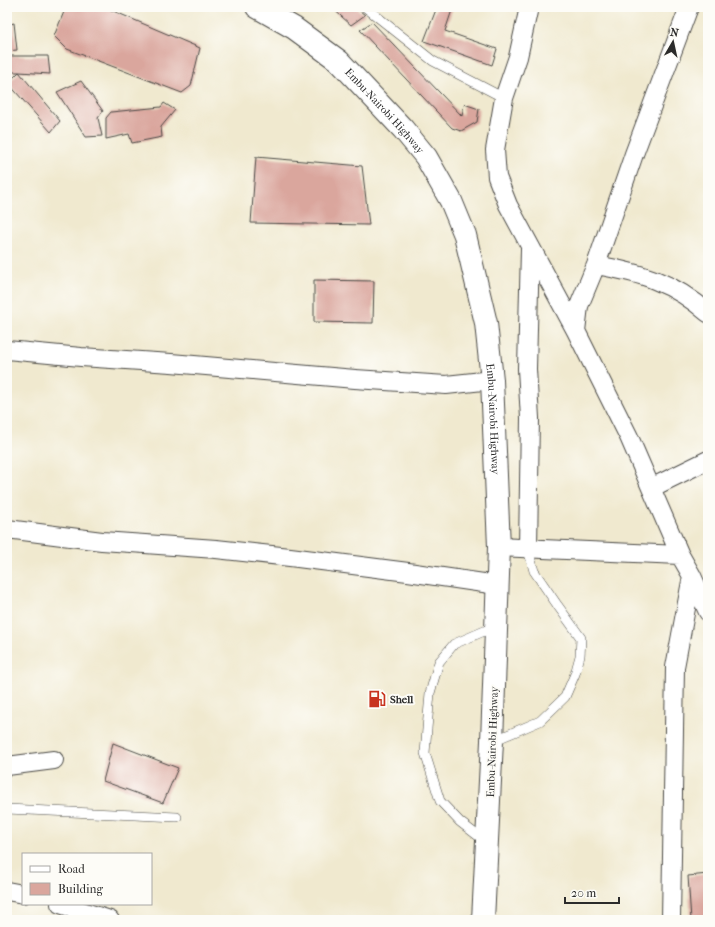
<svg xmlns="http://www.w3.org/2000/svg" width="715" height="927" viewBox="0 0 715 927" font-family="'IM FELL French Canon',serif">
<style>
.building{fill:#daa69d}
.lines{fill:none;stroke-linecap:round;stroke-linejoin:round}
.lane-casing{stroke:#494844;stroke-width:10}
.street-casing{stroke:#494844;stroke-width:20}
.primary-casing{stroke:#494844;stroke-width:24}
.lane{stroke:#fff;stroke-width:9}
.street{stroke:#fff;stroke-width:18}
.primary{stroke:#fff;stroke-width:22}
.labels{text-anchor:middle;stroke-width:4;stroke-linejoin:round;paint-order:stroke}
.street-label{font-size:11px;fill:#2b2b2b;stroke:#fdfcf7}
.poi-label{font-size:11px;font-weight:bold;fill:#2b2b2b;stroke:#fdfcf7;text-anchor:start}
</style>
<rect width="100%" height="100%" fill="#fdfcf7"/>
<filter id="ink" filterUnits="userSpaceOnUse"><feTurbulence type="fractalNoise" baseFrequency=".025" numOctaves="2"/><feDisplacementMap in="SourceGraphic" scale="8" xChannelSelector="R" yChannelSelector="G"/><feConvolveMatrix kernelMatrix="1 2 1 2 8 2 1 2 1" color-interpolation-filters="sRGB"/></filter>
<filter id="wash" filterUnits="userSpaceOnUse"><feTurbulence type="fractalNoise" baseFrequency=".012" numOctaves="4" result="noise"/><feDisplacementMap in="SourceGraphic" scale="16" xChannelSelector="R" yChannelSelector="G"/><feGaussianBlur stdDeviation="0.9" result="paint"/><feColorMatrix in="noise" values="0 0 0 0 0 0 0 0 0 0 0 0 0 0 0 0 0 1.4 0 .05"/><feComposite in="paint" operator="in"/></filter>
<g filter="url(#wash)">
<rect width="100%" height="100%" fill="#f0e9cf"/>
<g id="blocks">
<!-- building -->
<path class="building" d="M66 7H104L200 48 191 86 182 93 67 49 54 36Z
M331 7H355L365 15 351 25Z
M437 7H453L445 31 497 49 492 65 424 41Z
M372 22 462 116 464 104 479 109 477 122 461 131 452 128 360 30Z
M14 23 17 50 7 51V25Z
M7 56H48L50 74 19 72 60 121 51 132 8 83 19 72H7Z
M81 81 103 111 98 118 102 136 86 137 57 92Z
M164 103 175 110 161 127 162 137 132 143 129 134 106 139V118L111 112 161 107Z
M256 157 362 166 369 225 251 223Z
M314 280 374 281 373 323 314 322Z
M113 743 178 768 163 803 103 781Z
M708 874V920H691L688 876Z"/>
</g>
</g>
<g filter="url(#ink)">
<use href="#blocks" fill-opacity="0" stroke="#494844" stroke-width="1"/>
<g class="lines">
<!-- lane casing -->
<g class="lane-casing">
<path id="lane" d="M365 7 433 61 504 98
M493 741 540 721 565 697 575 674 580 656 581 638 558 606 534 571 528 549
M7 809 177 817
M486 842 460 822 440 801 425 753 430 693 439 662 454 644 496 626"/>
</g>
<!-- street casing -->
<g class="street-casing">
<path id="street" d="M529 7 518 57 504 98 495 150 497 177 508 205 576 331 629 437 680 555 692 576 708 612
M596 265C641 273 673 282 708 313
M576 331 579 306 596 265 634 154 689 7
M7 350 81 357 171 363 355 379 446 385 492 380
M651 488 708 460
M7 529 102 541 216 549 290 557 408 572 497 585
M499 547 680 555
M528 549 530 418 527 369 530 249
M7 766 54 760
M7 891 23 894
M60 904 110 920
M671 920 675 667 692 576"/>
</g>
<!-- primary casing -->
<g class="primary-casing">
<g id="primary">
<path id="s1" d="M257 7 294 28 339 61 403 129 426 157 451 201 465 235 486 323 492 380 499 547 492 741 483 920"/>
</g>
</g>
<!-- lane -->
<use href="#lane" class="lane"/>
<!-- street -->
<use href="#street" class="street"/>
<!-- primary -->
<use href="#primary" class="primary"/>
</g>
</g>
<!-- icons -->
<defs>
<g id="fuel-bare" transform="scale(1.38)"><path d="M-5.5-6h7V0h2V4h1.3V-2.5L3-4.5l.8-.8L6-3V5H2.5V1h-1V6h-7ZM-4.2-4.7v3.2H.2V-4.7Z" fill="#c8321e" stroke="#fdfcf7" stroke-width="2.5" paint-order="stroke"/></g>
</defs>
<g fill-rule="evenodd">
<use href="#fuel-bare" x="377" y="699"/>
</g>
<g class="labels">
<!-- street labels -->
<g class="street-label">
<text dy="4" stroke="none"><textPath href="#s1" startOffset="166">Embu-Nairobi Highway</textPath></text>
<text dy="4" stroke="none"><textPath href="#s1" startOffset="502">Embu-Nairobi Highway</textPath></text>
<text transform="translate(492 742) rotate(-88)" y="4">Embu-Nairobi Highway</text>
</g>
<!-- poi labels -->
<g class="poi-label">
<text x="390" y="703">Shell</text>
</g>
</g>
<!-- margin -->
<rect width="715" height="927" fill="none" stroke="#fdfcf7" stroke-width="24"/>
<!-- legend -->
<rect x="22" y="853" width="130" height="52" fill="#fdfcf7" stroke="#a9a8a5"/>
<rect x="30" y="866" width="20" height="6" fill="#ffffff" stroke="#a9a8a5"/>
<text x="58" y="873" font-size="12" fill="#2b2b2b">Road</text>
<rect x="30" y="883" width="20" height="12" fill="#daa69d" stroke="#a9a8a5"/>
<text x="58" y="893" font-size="12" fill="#2b2b2b">Building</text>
<!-- north arrow -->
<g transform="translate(673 42) rotate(9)" stroke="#fdfcf7" stroke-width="3" paint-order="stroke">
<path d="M0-3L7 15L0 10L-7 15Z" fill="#2b2b2b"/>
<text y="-6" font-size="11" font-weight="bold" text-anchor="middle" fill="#2b2b2b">N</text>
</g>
<!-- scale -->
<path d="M565 897v6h54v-6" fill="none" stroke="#2b2b2b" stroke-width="2"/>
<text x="571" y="897" font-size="12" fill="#2b2b2b" stroke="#fdfcf7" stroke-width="3" paint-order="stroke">20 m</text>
</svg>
